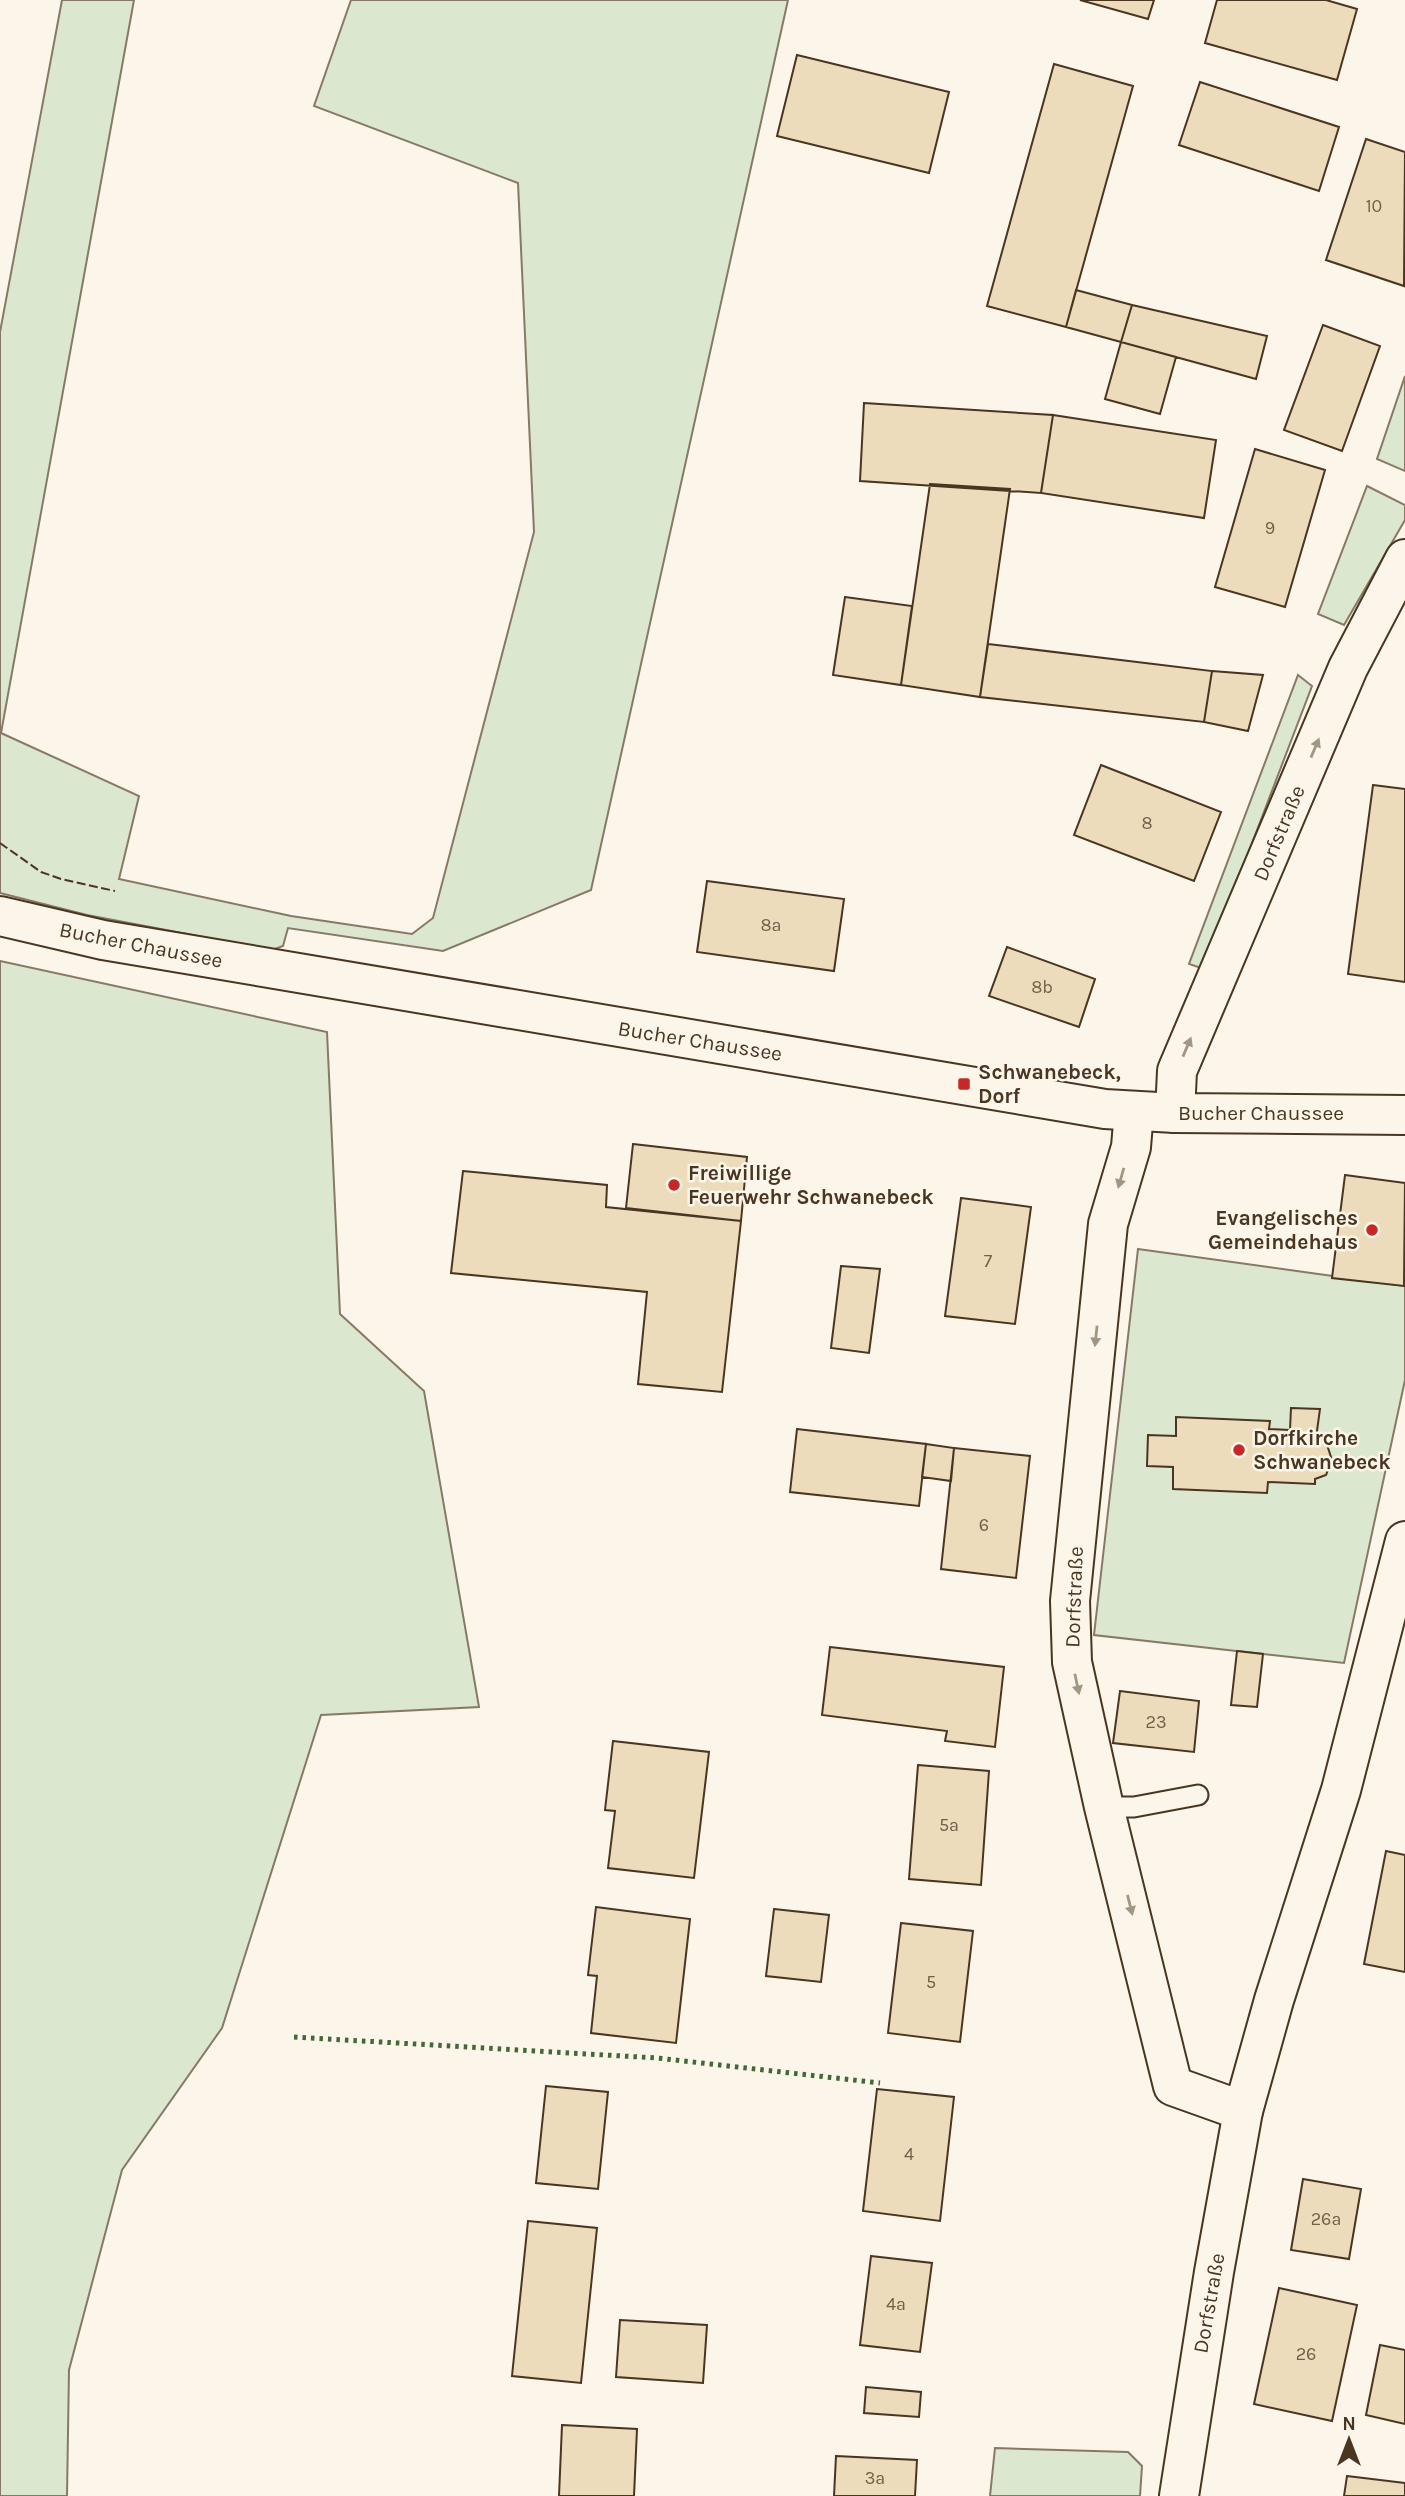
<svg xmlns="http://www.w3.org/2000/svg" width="1405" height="2496" viewBox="0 0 1405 2496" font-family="Karla,sans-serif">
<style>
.green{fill:#dce7d0;stroke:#887966;stroke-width:2}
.building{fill:#ecdcbc;stroke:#4a3520;stroke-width:2}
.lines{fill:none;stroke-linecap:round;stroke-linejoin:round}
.service-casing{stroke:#4a3520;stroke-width:23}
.minor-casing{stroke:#4a3520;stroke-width:42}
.secondary-casing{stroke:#4a3520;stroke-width:42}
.service{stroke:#fbf6e9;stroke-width:19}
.minor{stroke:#fbf6e9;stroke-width:38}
.secondary{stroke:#fbf6e9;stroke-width:38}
.hedge{stroke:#436837;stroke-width:5;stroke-dasharray:3.5 5;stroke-linecap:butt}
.fence{stroke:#4a3520;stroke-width:2;stroke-dasharray:9 3.5;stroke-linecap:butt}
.oneway{fill:#a29684}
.poi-dot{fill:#c62828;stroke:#fbf6e9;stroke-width:2.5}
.labels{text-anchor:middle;stroke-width:5;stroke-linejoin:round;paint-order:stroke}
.number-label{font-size:18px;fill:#725f47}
.street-label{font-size:21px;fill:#4a3520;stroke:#fbf6e9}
.poi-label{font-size:21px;font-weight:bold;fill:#4a3520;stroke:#fbf6e9;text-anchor:start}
</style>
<rect width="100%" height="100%" fill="#fbf6e9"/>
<!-- green -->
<path class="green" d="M62 0H134L1 733 139 796 119 879 291 916 412 934 433 918 534 532 518 183 314 106 351 0H788L591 890 443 951 288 928 283 946 272 950 87 915 0 893V332Z
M1405 376V471L1377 459Z
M1367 486 1405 505V520L1344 625 1318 614Z
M1298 675 1312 686 1204 969 1189 964Z
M0 961 327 1032 340 1314 424 1391 479 1707 321 1715 222 2028 122 2170 69 2370 67 2496H0Z
M1138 1249 1405 1286V1380L1344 1663 1094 1635Z
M995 2448 1128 2452 1142 2466 1140 2496H990Z"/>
<!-- building -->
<path class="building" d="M1080 0H1154L1148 19Z
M1217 0H1326L1357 9 1337 80 1205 43Z
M797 55 949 92 929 173 777 136Z
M1054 64 1133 86 1066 327 987 306Z
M1200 82 1339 127 1319 191 1179 145Z
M1366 139 1405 152 1404 286 1326 260Z
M1076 290 1132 305 1121 342 1066 327Z
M1132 305 1267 336 1256 379 1121 342Z
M1323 325 1380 346 1342 451 1284 430Z
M1121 342 1176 357 1160 414 1105 399Z
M864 403 1053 415 1041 493 860 481Z
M1053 415 1216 440 1204 518 1041 493Z
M1255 449 1325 470 1285 607 1215 587Z
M930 484 1010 489 980 697 901 685Z
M845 597 912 606 901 685 833 675Z
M988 644 1212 671 1204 722 980 697Z
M1212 671 1263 675 1248 731 1204 722Z
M1101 765 1221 812 1194 881 1074 835Z
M1373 785 1405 789V982L1348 974Z
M707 881 844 899 834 971 697 952Z
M1007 947 1095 979 1079 1027 989 996Z
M633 1144 747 1157 741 1221 626 1208Z
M463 1171 607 1185 606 1207 741 1221 722 1392 638 1384 647 1292 451 1273Z
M1345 1175 1405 1183 1404 1286 1332 1278Z
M961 1198 1031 1207 1015 1324 945 1316Z
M841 1266 880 1269 869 1353 831 1348Z
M1291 1408 1320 1409 1316 1438 1326 1442 1332 1460 1326 1475 1315 1479V1484L1268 1482 1267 1493 1173 1489V1467L1147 1466 1148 1435 1176 1436V1417L1270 1421 1269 1429 1290 1430Z
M797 1429 926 1444 919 1506 790 1492Z
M926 1444 954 1448 951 1481 922 1477Z
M954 1448 1030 1456 1016 1578 941 1569Z
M830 1647 1004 1667 995 1747 945 1741 947 1731 822 1715Z
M1237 1651 1263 1654 1257 1707 1231 1705Z
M1120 1691 1199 1701 1194 1752 1113 1743Z
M613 1741 709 1752 694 1878 608 1868 615 1811 605 1810Z
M918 1765 989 1771 981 1885 909 1879Z
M1386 1851 1405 1855V1972L1364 1964Z
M596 1907 690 1919 676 2043 591 2033 597 1976 588 1975Z
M774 1909 829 1915 821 1982 766 1976Z
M901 1923 973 1931 960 2042 888 2033Z
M546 2086 608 2092 598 2189 536 2183Z
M877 2089 954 2097 940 2221 863 2211Z
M1303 2179 1361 2189 1349 2259 1291 2250Z
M528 2221 597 2228 581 2383 512 2376Z
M871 2256 932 2263 920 2352 860 2345Z
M1279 2288 1357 2305 1332 2421 1254 2404Z
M620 2320 707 2325 703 2383 616 2377Z
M1380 2345 1405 2350V2424L1366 2415Z
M866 2387 921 2392 919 2417 864 2413Z
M562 2425 637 2429 634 2496H559Z
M836 2456 917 2460 915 2496H834Z
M1347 2476 1405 2483V2496H1344Z"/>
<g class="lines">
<!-- service casing -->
<g class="service-casing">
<path id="service" d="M1104 1807H1134L1198 1795"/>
</g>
<!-- minor casing -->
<g class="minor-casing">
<path id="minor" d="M1134 1111 1131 1147 1108 1224 1070 1601 1072 1662 1104 1807 1173 2086 1243 2111
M1175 1113 1177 1071 1348 668 1405 559"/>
</g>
<!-- secondary casing -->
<g class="secondary-casing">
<path id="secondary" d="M0 916 103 940 1105 1109 1175 1113 1405 1115
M1179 2496 1214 2272 1243 2111 1274 2000 1341 1790 1405 1541"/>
</g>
<!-- service -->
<use href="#service" class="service"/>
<!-- minor -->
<use href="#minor" class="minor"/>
<!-- secondary -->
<use href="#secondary" class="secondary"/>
<!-- hedge -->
<path class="hedge" d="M294 2037 657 2058 880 2083"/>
<!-- fence -->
<path class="fence" d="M0 843 41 872 61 879 115 891"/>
</g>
<!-- one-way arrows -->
<defs><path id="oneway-solid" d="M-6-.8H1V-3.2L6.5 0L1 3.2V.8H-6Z" transform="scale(1.75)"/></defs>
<g class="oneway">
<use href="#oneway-solid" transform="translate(1315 748) rotate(-67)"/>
<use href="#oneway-solid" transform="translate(1187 1047) rotate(-67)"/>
<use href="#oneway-solid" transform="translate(1121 1178) rotate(106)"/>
<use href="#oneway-solid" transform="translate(1096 1336) rotate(96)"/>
<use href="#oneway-solid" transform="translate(1077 1684) rotate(78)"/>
<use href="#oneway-solid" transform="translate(1130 1905) rotate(76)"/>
</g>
<!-- markers -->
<g class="poi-dot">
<rect x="957" y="1077" width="14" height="14" rx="3.5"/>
<circle cx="674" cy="1185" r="7"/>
<circle cx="1372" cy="1230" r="7"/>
<circle cx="1239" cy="1450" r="7"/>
</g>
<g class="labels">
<!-- number labels -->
<g class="number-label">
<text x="1374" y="212">10</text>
<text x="1270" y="534">9</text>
<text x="1147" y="829">8</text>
<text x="771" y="931">8a</text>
<text x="1042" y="993">8b</text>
<text x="988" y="1267">7</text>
<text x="984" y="1531">6</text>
<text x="1156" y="1728">23</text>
<text x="949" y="1831">5a</text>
<text x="931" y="1988">5</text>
<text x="909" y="2160">4</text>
<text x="1326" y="2225">26a</text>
<text x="896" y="2310">4a</text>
<text x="1306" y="2360">26</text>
<text x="875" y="2484">3a</text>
</g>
<!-- street labels -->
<g class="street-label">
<text transform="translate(1279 833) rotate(-67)" y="7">Dorfstraße</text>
<text transform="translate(141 945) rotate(11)" y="7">Bucher Chaussee</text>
<text transform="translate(700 1041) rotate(9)" y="7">Bucher Chaussee</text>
<text x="1261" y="1120">Bucher Chaussee</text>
<text transform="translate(1074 1597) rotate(-88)" y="7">Dorfstraße</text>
<text transform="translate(1209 2303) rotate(-80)" y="7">Dorfstraße</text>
</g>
<!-- poi labels -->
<g class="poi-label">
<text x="978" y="1079">Schwanebeck,<tspan x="978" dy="24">Dorf</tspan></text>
<text x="688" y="1180">Freiwillige<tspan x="688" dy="24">Feuerwehr Schwanebeck</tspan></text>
<text x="1358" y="1225" text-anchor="end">Evangelisches<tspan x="1358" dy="24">Gemeindehaus</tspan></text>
<text x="1253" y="1445">Dorfkirche<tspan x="1253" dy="24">Schwanebeck</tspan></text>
</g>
</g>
<!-- north arrow -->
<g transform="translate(1349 2440)" stroke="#fbf6e9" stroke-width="5" paint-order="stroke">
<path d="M0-5L12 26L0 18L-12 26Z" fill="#4a3520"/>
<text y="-10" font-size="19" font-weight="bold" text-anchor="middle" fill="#4a3520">N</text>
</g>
</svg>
